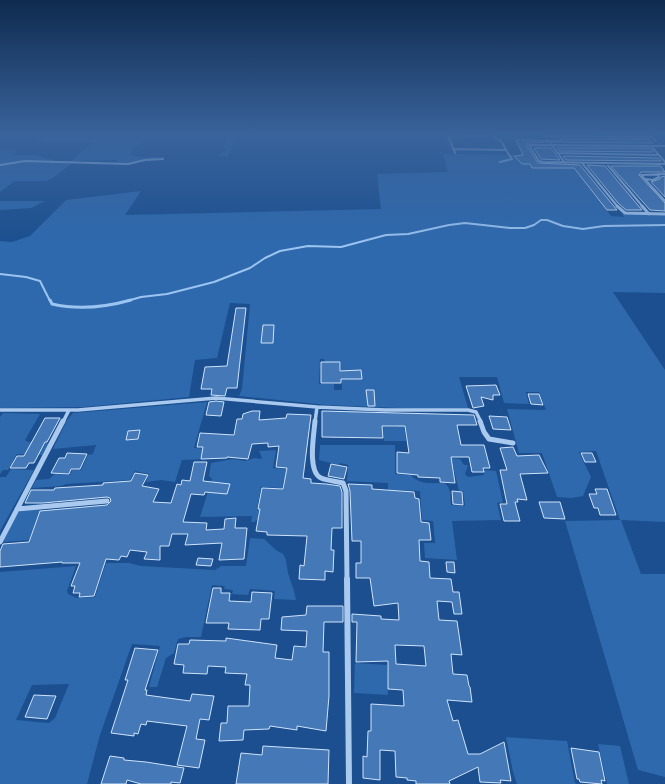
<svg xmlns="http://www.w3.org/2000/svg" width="665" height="784" viewBox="0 0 665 784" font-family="Quicksand,sans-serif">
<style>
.green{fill:#2e69ad;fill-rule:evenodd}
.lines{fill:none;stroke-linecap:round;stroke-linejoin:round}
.stream-far1{stroke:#9cc4f0;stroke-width:2}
.stream{stroke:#9cc4f0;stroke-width:3}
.building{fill:#4478b7;stroke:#cfe3fa;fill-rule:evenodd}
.minor-far4{stroke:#a9c9ee;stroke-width:2}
.minor-far3{stroke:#a9c9ee;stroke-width:3}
.minor-far2{stroke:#a9c9ee;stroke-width:3.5}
.minor-far1{stroke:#a9c9ee;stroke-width:5}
.minor{stroke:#a9c9ee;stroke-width:6}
</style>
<rect width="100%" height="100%" fill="#1b4f8f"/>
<!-- green -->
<path class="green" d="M47 134H143L142 142 131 151V155L139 157H166C162 159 121 164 116 162L119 160 75 161 53 178 47 181H15L0 192V150H18L13 155H37L55 161H71L92 143 36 142Z
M235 134H237L228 156H218L226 151V149L223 146 228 138Z
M443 154 523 155 532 169 574 168 611 216 624 217 622 214H665V293L613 292 665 370V522L621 520 641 574H665V777L638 770 565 521 620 520 596 451 579 452 591 477 583 496 572 498 557 497 542 453H519L507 409 546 410 539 392H526L529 404 504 403 497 377H459L468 408 422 409 327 405 239 396 242 389 250 304 230 303 217 358 195 360 189 397 84 407 0 408V241L12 242 30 236 66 200 141 191 125 215 381 209 377 174 448 172ZM320 359H324L325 362H341L342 390H334V384H319Z
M0 201H45L31 208 0 210Z
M207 402 194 448 211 449 208 459 182 460 175 482 161 480 146 482 149 474 135 471 130 480 66 484 62 486 32 488 36 480 49 479 55 474 70 475 72 470H81L88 455 93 454 96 445 53 449 67 420 73 413Z
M3 413 40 414 25 440 28 442 49 443 42 455 17 454 8 470H3L0 474V417Z
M397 424H404L406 441H384L383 427H397Z
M320 445H395V474L411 475C419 485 432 483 444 483 452 487 450 498 451 505L465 506 463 491H459L451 458 460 459 464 465H468L465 474 468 477 484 475V470L496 471 503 502 497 503 501 520 452 521 457 560 425 558 424 543H435L433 521 422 520 420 491 388 490V483L347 481 348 465 340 463 339 465 319 460Z
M276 450 273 468 289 469 287 479H284L282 488 261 487 257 510 270 511 269 521 256 520 255 522H251L252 516 200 517 212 479 209 476 211 463 233 459 245 461 255 458 260 459 262 458 259 451Z
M11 469 34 470 0 531V477H6Z
M41 509 29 540 3 542 16 514 21 510Z
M250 538 264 539 276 550 283 554 286 560 288 573 294 591 296 600 274 599 275 591 250 589 248 595 232 594 233 590 224 589 225 586 212 585 201 637H186L178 639 174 653 166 658 157 687H149L160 646 132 644 100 735 87 784H0V572L76 566 67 591 68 594 77 598 95 597 106 563H129L141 566 215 570 221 566H246ZM69 684 55 718 49 723 16 720 32 685Z
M355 663 387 665 388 695 354 693Z
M506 737 567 741 575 783 578 784H517L513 772Z
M598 744 620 746 629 784H607Z"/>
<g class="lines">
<!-- stream-far1 -->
<path class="stream-far1" d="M0 274 26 277 40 281 50 301
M127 301 141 297 167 294 214 282 250 268 265 258 280 251 308 246 341 247 386 235 408 234 449 225 465 223 510 228H525L534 225 541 220H547L563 226 583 229 604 226 665 225"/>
<!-- stream -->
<path class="stream" d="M50 300 52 304C78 310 106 307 131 300"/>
</g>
<!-- building -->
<path class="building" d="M560 139H648L653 143 551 142 527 143V146L538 163 580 165 617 210H607L574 168H532L530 164H522L514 156 523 155 516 140 562 141Z
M534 148H551L560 160 541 159Z
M557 148H650L653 152 559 151Z
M563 156 658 158 661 161 566 160Z
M587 165 605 166 642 210H626L618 203Z
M611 166H661L665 172H641L639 175 665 203V211L650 210Z
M665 176V197L651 182 660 179 661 177Z
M236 308H246L237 388H227L225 396 211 395 212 389H201L205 367 227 366Z
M263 325H274L273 343H261Z
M321 362H340V371L361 370 362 379H341V383H321Z
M496 385 500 395H493V400L481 397 484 406 473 408 466 386Z
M366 390H374L375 406H368Z
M528 394H539L543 405 531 404Z
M216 401 224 402 221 416 206 415 209 402Z
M252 411H260L259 420 286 418 287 414 311 415 303 478 311 479V483L326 484 340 486 342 492V528H332L331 550H334L333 572 325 571V580L299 579 300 565 304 566 307 536 267 535V532L256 531 260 509H258L262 488 283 489 287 468 276 467 279 446 268 447V443L252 444 248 459 227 457V458L201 459 203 447H197L200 433 234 435 237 419H242L243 414Z
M322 411 474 415 477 425H457L461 445H484L490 468H483L484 472H472L469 457H451L455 483 440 482V478L418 477V475L397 473V452L409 453 405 426H382L383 438 322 437Z
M489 416 507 417 511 430 493 429Z
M45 418H60L47 442H45L34 463H29L26 468H10L17 456H24Z
M140 430 138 439 126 440 128 431Z
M513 447 517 456 539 455 548 473 520 474 527 500 517 499 518 502H515L520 521H504L500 504H507L500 470H507L500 448Z
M67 453 87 454 80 469H71L69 474 51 473 59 458H65Z
M581 453H592L596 462H585Z
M194 462H207L203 481 230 484 227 494 205 492 204 495 191 494 183 522 207 523 206 530 224 529 225 519 236 518 235 528H247L244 559 219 560 222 543 185 545 188 534H172L169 546H160V560L144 559 147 552 130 550 127 557 121 556 119 560 106 559 94 596 79 597 80 593H73L75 586H71L80 563H62V562L0 567V551L3 544 29 542 40 511 107 505 111 501 110 498 107 497 43 503H25L31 490H54L55 488 103 485V483L131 481 135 473 148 475 142 486 159 489 153 502 171 503 177 484 181 485 182 480 190 481Z
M331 464 347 467 344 479 328 476Z
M348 484 372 485V489L414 492 415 498 419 499 421 522 429 523 431 540H419L420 561 429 562 430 578 451 579 453 592H459L462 614H454L452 602 437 601 439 620 457 621 462 655 451 654 453 674 467 675 469 686 470 687 472 702 447 700 453 721 458 720 468 754H480L504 742 511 781 500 780 501 783 480 782 478 767 449 781 450 784H416V781L407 780V778L396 777 395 751 380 750V780L363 778V756L367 757 368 731H371V704L404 706 403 690 388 689V661L356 662 357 622H352V614L381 616V619L399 620 398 603 374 606 370 578H356V563H361V541H352L350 491ZM395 645 424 646 426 666 396 664Z
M595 489H607L616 515H600L598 508H594L589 494H597Z
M452 491 462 492 463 505 453 504Z
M539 502H560L565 519 544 518Z
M198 558 213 559 211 566 196 565Z
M446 562H454L455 573 447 572Z
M213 588H221V593H230L229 601 251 602 252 592 272 593 269 619H261L260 630 228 629 229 623H206Z
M307 606H343V622H324L323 652H329V696L326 731 297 726V730L270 726 269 729 244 730 243 740 219 741 221 723H227L228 706H249L250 685H245L247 674 225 673 226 667 208 666 207 674 183 673 184 665 174 664 178 644H189L190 640 226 641V638L277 645 275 658 292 660 294 646 306 647 307 631 281 630 282 617 306 615Z
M135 648 158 650 145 690H147L146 695 190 701 192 694 214 696 209 720 200 719 196 739 205 740 199 768 177 765 187 726 147 721 146 725 141 724 138 734 134 733V736L111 733 128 680H125Z
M34 695 56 696 47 719 25 717Z
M263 746 329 750 328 784H236L241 753 262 755Z
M571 748 599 752 605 781 601 780 602 784 580 782 579 779H577Z
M110 756 124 758V760L146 762 184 768 180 783 171 782V784H141L127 780 126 784H101Z"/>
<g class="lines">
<!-- minor-far4 -->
<path class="minor-far4" d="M447 134 455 153
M542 134 546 136 652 137
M649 134 656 141
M448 135 478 136 502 134
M493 136 502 142 506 150
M551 144 565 163
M651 146 665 162
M665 146 529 145 539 161 543 162 665 164
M454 149 506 150 512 159 500 162
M557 153 658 155
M582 163 618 207
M606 163 643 207
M0 165 25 161 128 164 145 160 163 159
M665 174 641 175 665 201
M645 179 653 180 659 177 658 174"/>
<!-- minor-far3 -->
<path class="minor-far3" d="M617 206 625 213 665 214
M642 206 649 214"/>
<!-- minor-far2 -->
<path class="minor-far2" d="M0 410H78L216 398 317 407 385 410H468L476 412 481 422
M63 422 69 410
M315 422 317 407"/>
<!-- minor-far1 -->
<path class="minor-far1" d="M315 421C314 434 307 472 321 478 328 481 336 481 343 483L346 491 347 580
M480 421 484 432 489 439 513 443
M17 509 107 501
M0 542 63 421"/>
<!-- minor -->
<path class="minor" d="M347 579 349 784"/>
</g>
<!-- sky -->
<linearGradient id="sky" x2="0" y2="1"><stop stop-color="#0f2b4f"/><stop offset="0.55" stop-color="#39639b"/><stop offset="1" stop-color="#39639b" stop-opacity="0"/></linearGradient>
<rect width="665" height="244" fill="url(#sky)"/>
</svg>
